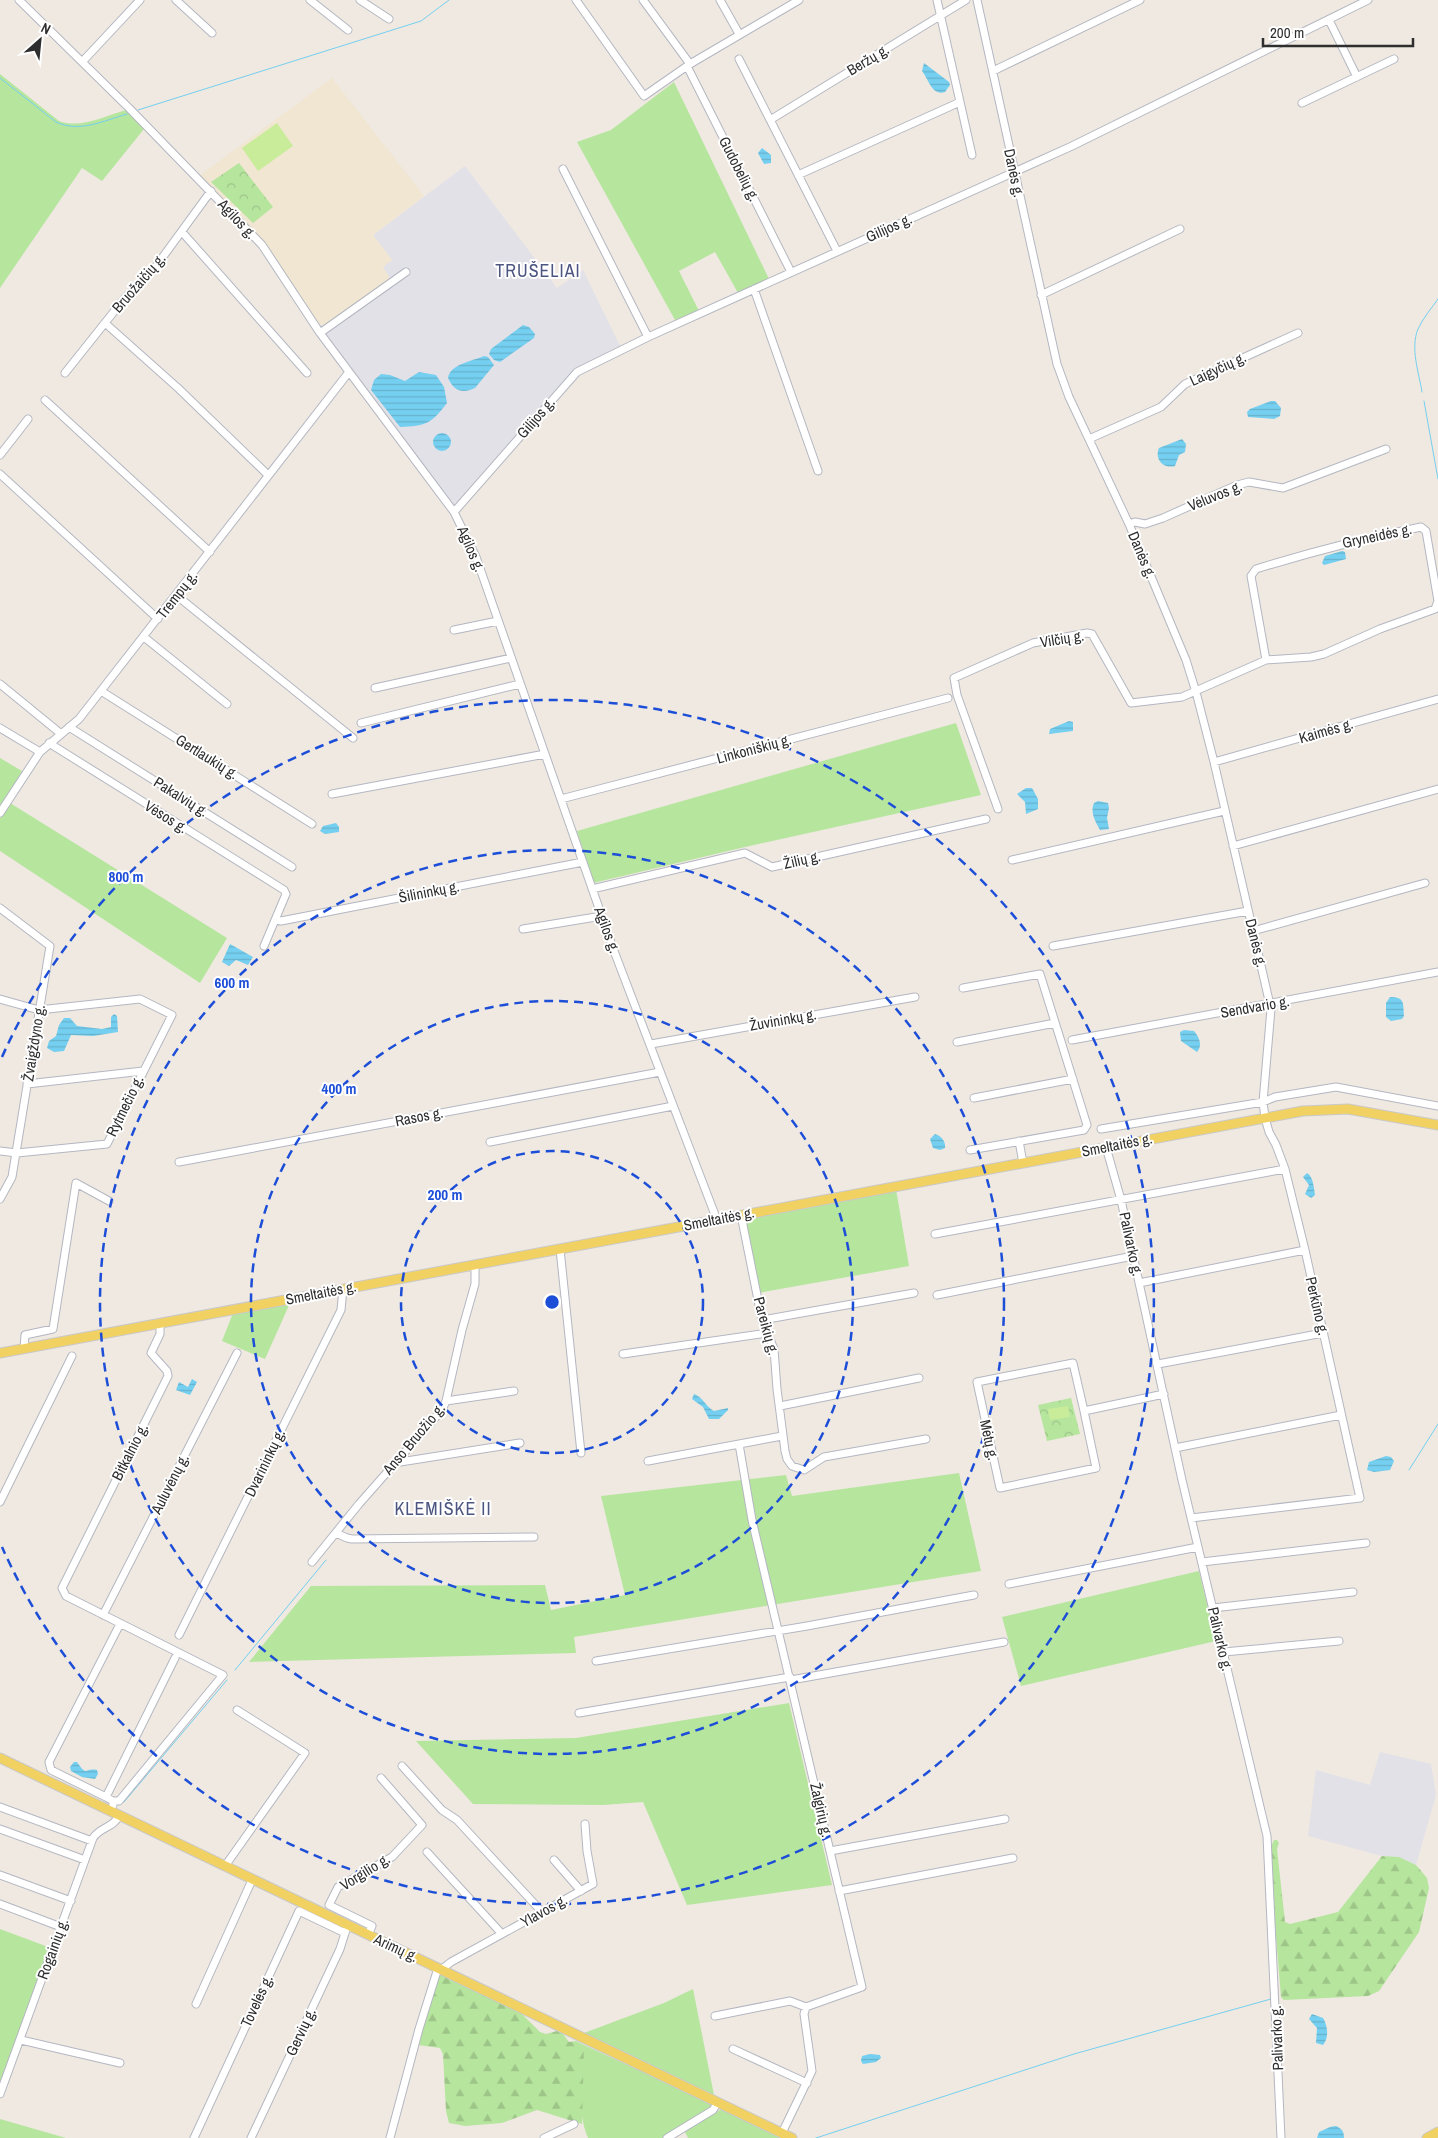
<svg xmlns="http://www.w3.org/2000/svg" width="1438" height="2138" viewBox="0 0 1438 2138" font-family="'Archivo Narrow',sans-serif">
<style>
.industrial{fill:#e3e1e8}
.education{fill:#f0e6d1}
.grass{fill:#b6e59e}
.forest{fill:url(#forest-firs)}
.park{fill:url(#park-crowns)}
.pitch{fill:#c9ec9a}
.water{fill:url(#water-rules)}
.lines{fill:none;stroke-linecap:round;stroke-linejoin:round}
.stream{stroke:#75cff0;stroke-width:1}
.minor-casing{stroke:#b4b7c1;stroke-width:9}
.major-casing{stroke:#c9c9c9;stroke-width:11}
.minor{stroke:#fff;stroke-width:7}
.major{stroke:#f2d163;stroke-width:9}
.ring{fill:none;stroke:#1d4ed8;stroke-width:2.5;stroke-dasharray:9 6}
.labels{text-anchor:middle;stroke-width:4;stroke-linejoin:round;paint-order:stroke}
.street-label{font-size:15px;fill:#2e2e2e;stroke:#fff}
.quarter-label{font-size:18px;letter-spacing:1px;fill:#4d5680;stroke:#fff}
.centre{fill:#1d4ed8;stroke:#fff;stroke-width:2.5}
.ring-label{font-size:15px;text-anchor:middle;font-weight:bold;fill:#1d4ed8;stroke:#fff;stroke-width:4;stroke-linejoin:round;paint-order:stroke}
</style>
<defs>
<pattern id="forest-firs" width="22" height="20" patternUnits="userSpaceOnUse" patternTransform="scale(1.25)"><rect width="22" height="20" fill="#b6e59e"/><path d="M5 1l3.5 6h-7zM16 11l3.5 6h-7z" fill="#9dc588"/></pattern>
<pattern id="park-crowns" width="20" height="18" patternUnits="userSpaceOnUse" patternTransform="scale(1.25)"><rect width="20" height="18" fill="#b6e59e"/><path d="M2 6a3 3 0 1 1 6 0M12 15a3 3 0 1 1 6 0" fill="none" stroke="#9dc588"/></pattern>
<pattern id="water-rules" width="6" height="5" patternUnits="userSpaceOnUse" patternTransform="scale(1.25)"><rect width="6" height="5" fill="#75cff0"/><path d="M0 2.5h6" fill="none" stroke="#66b2ce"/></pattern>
</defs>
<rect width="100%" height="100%" fill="#efe9e1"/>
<!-- industrial -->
<path class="industrial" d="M465 166 557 288 583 270 621 348 573 372 453 506 319 325 328 324 390 279 382 267 392 260 373 235Z
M1380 1752 1431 1764 1436 1795 1416 1865 1399 1857 1382 1856 1308 1836 1316 1770 1370 1785Z"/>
<!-- education -->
<path class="education" d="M332 78 424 196 373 235 392 260 383 267 390 279 328 324 319 325 267 247 199 176Z"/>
<!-- grass -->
<path class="grass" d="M0 74 59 121C81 129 105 116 126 110L144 129 102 181 82 168 0 288Z
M674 82 769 279 738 293 715 252 679 271 699 311 675 320 577 142 611 130Z
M956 723 981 795 745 847 593 883 577 831Z
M0 758 22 771 0 808Z
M10 803 227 938 200 983 0 851V818Z
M896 1189 909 1266 758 1293 743 1218Z
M290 1303 265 1359 222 1341 233 1313Z
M959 1473 981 1571 574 1637 576 1653 249 1662 311 1586 545 1585 551 1610 625 1595 601 1496 786 1475 792 1496Z
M1199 1571 1216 1641 1021 1686 1002 1617Z
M789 1703 832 1885 687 1905 643 1802 603 1805 473 1804 416 1741 576 1738Z
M0 1929 51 1948 0 2091Z
M693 1989 714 2095 584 2033 664 2003Z
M584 2045 713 2104 712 2106 664 2138H588C576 2110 582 2076 584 2045Z
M722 2109 784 2138H688L684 2130Z
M0 2119 66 2138H0Z"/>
<!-- forest -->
<path class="forest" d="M1274 1840H1277L1279 1843 1277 1849 1285 1922 1290 1924 1338 1912 1382 1856 1399 1857 1416 1865 1427 1878 1429 1888 1419 1932 1379 1991 1368 1996 1284 2000 1281 1997 1269 1851Z
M440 1974 521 2013 540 2032 546 2034 557 2031 563 2034 569 2042 576 2041 584 2045 582 2124 537 2110 502 2123 465 2126 449 2123 446 2111 443 2054 440 2048 418 2045Z"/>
<!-- park -->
<path class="park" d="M239 163 273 207 253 223 211 182Z
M1071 1398 1080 1434 1047 1441 1038 1405Z"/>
<!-- pitch -->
<path class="pitch" d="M277 123 293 146 258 171 242 148Z
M1068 1406 1070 1417 1050 1420 1048 1409Z"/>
<!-- water -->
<path class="water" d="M924 63 949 82 950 85 945 92C932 96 929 80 922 71Z
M762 148 771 155V163L764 164 758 153Z
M523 325 529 327 535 334 534 338 500 362 494 360 489 354 491 349Z
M484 356 488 357 494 365 475 388C462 394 454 391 448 378 450 364 473 361 484 356Z
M419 372 436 375 444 387 447 403C431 424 426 426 400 427L371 390 374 380 381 374 390 375 405 381Z
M1271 401H1275L1281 408 1280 416 1274 419 1248 417 1247 412 1250 409Z
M433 442a9 9 0 1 1 18 0a9 9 0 1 1-18 0Z
M1182 439 1186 444 1185 452 1179 455 1175 466C1164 469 1154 460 1159 448Z
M1342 551 1345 552 1346 559 1324 565 1322 563 1325 556Z
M1069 721 1073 722V731L1049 734 1050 729Z
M1026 788H1032L1038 799V809L1026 814 1025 802 1017 794Z
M1098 801 1108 803 1109 808 1107 818 1109 829 1100 830C1095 821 1090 812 1094 803Z
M336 823 339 827V832L325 834 320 831 323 826Z
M230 944 253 957 248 965 236 960 229 966 222 962Z
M1390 997C1405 997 1403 1003 1404 1016L1402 1019 1391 1021 1386 1017V1003Z
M114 1014 117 1016 118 1032 93 1036 71 1035 64 1051 54 1052 47 1048 49 1041 56 1036 59 1025 64 1018H70L77 1026 102 1029 111 1027V1017Z
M1184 1030 1194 1031C1199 1037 1203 1045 1197 1052L1181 1041 1180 1032Z
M935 1134C941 1136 946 1141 945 1148L940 1150 933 1148 930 1139Z
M1307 1173C1313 1176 1314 1188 1315 1195L1311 1198 1305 1194 1309 1185 1303 1177Z
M192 1379 197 1382 190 1395 176 1390 179 1382 188 1387Z
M694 1394C702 1396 706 1407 714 1411L728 1408V1410L719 1419H709L703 1407 692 1399Z
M1386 1456 1391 1457 1394 1461 1390 1470 1374 1472 1367 1470 1369 1462Z
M74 1762H77C88 1778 84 1767 97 1770L98 1774 95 1779 82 1777 71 1771 70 1767Z
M1312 2014 1323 2018C1328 2026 1329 2038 1323 2045L1316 2043 1317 2028 1309 2019Z
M870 2054 880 2055 881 2058 876 2062 863 2064 861 2061 862 2056Z
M1336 2126C1342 2129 1344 2131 1344 2138H1317L1319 2132 1330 2127Z"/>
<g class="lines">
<!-- stream -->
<path class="stream" d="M0 78 56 122C79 133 103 121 127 114
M138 110 421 21 449 0
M1422 392C1419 373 1410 348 1418 329 1423 318 1431 309 1438 299
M1424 401 1438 479
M1409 1470 1438 1424
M235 1670 326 1560
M124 1802 227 1680
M816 2138 1074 2054 1271 1999"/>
<!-- minor casing -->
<g class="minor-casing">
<path id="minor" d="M19 0 130 109 262 245 320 333 454 512 476 557 614 951 717 1220
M176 0 212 33
M310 0 348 30
M360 0 389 19
M576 0 644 96 690 64 799 0
M643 0 690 64
M720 0 738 32
M937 0 972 155
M977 0 1057 364 1069 397 1129 524 1186 660 1196 692 1214 762 1271 1009 1263 1102 1265 1118 1269 1132 1276 1145 1285 1169 1305 1250 1360 1498 1191 1518
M1329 20 1357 77
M739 59 837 251
M82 62 140 0
M687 66 791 272
M993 71 1140 0
M1302 103 1394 59
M770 120 966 0
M563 169 648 337
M798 175 960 102
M182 232 307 373
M754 289 818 471
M1041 295 1180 229
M105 323 178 388 268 475
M320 333 406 272
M65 373 124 299 154 269 211 191
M45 400 210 552
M1089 439 1161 407 1185 384 1298 333
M0 455 28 419
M0 474 158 619
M454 512 577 372 648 337 1072 146 1368 0
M1129 524 1135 522 1145 524 1163 518 1237 485 1249 482 1283 488 1386 449
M176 595 353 738
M454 630 498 621
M144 637 227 704
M0 684 60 733
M375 688 511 658
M101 691 312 824
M361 723 520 684
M69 727 292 867
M0 728 40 752
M49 743 284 890 286 894 264 946
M1214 762 1438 699
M332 794 545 754
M561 799 948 698
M998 809 957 695 954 678 1033 643 1087 633 1092 634 1131 703 1182 697 1266 660 1251 576 1256 569C1311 552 1365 538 1421 527L1426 531 1438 601 1435 609 1380 629 1324 654 1311 657 1266 660
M0 813 40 752 79 719 349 372
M1233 846 1438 789
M1012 860 1224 811
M592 889 745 853 772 867 986 819
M0 908 50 946 12 1177 0 1199
M276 920 281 921 583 862
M523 929 602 916
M1253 931 1425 883
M1053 946 1248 911
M963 988 1040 974 1087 1125 1084 1130 970 1150
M0 999 39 1010 140 999 172 1015 107 1144 17 1153 0 1151
M1072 1040 1438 972
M957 1042 1055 1023
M651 1044 915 997
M27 1084 143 1071
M974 1098 1073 1079
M1101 1129 1263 1102 1275 1097 1336 1087 1438 1106
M1019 1141 1023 1163
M490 1142 673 1106
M1106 1147 1121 1200 1182 1480 1267 1836 1281 2138
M179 1162 660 1072
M741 1215 762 1320 774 1349 777 1389 785 1451 787 1459 792 1466 804 1470 824 1457 926 1439
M935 1234 1285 1169
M560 1249 581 1453
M1139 1283 1305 1250
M937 1295 1133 1256
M762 1320 914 1293
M24 1348 25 1335 53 1329 76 1183 109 1201
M623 1354 767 1333
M1158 1364 1323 1333
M446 1401 514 1391
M780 1406 919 1378
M1084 1411 1096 1468 1000 1488 977 1382 1073 1363 1084 1411 1164 1394
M739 1444 752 1520 862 1987 806 2007 804 2014 812 2071 782 2133
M1175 1448 1341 1415
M648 1461 782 1436
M394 1463 520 1443
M0 1502 72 1356
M336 1533 347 1538 352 1539 534 1537
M312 1562 359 1504 442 1410 446 1401 462 1330 475 1284V1265
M1202 1562 1366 1543
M1009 1584 1198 1547
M1213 1608 1353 1592
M103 1615 237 1353
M179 1635 341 1310 343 1289
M1224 1652 1339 1641
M596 1661 807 1626 974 1595
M791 1680 1004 1642
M579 1713 790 1677
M402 1766 442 1810 457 1820 542 1912
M106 1797 175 1658
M113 1801H119L223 1675 66 1596 62 1588 168 1376 167 1371 151 1353 160 1334V1323
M113 1805V1801L106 1797 51 1770 49 1762 120 1624
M0 1807 92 1841
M0 1829 85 1860
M830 1851 1005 1819
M427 1852 502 1934
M554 1860 581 1891
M225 1866 305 1753 237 1710
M0 1875 71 1901
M839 1891 1013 1858
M0 1904 61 1927
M368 1935 372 1926 329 1905 338 1887 392 1857 422 1825 381 1778
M442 1969 451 1962 593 1884 587 1851 585 1824
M196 2004 252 1880
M715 2016 790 2001 806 2007
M21 2040 120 2063
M733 2049 807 2083
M0 2094 93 1838C100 1827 113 1828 119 1816
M194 2138 299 1911 345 1933
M251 2138 340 1949 346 1930
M390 2138 419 2029 438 1968
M544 2138 574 2124
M667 2138 713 2110 718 2102"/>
</g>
<!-- major casing -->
<g class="major-casing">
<path id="major" d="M0 1353 1303 1111 1348 1109 1438 1125
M0 1758 792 2138
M1427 2138 1438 2132"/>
</g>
<!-- minor -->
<use href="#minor" class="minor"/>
<!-- major -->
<use href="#major" class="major"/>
</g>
<!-- distance rings -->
<g class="ring">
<circle cx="552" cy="1302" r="151"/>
<circle cx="552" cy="1302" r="301"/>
<circle cx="552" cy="1302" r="452"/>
<path d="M2 1057A602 602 0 1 1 2 1547"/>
</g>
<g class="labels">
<!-- street labels -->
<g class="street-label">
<text transform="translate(868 60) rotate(-31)" y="5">Beržų g.</text>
<text transform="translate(739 169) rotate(63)" y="5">Gudobelių g.</text>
<text transform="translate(1014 173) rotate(78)" y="5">Danės g.</text>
<text transform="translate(237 219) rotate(47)" y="5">Agilos g.</text>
<text transform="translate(889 228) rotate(-24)" y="5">Gilijos g.</text>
<text transform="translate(139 283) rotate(-49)" y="5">Bruožaičių g.</text>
<text transform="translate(1218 369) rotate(-25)" y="5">Laigyčių g.</text>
<text transform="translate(536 418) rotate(-49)" y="5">Gilijos g.</text>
<text transform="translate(1215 496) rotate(-22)" y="5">Vėluvos g.</text>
<text transform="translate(1377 536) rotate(-12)" y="5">Gryneidės g.</text>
<text transform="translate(471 549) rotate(67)" y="5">Agilos g.</text>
<text transform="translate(1142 555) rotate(67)" y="5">Danės g.</text>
<text transform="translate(177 595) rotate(-52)" y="5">Trempų g.</text>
<text transform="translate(1062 639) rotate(-9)" y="5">Vilčių g.</text>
<text transform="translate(1326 731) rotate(-16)" y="5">Kaimės g.</text>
<text transform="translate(754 749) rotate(-15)" y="5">Linkoniškių g.</text>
<text transform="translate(207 757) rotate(32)" y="5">Gertlaukių g.</text>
<text transform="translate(181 797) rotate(32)" y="5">Pakalvių g.</text>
<text transform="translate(166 817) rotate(32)" y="5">Vėsos g.</text>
<text transform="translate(802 860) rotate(-13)" y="5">Žilių g.</text>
<text transform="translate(429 892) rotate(-11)" y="5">Šilininkų g.</text>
<text transform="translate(607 930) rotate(70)" y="5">Agilos g.</text>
<text transform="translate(1256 943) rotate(76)" y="5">Danės g.</text>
<text transform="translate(1255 1007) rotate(-10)" y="5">Sendvario g.</text>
<text transform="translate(783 1020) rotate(-10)" y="5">Žuvininkų g.</text>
<text transform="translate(34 1043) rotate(-81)" y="5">Žvaigždyno g.</text>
<text transform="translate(125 1106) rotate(-64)" y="5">Rytmečio g.</text>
<text transform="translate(419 1117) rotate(-11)" y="5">Rasos g.</text>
<text transform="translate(1117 1145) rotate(-11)" y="5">Smeltaitės g.</text>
<text transform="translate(719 1219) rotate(-11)" y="5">Smeltaitės g.</text>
<text transform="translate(1131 1244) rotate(78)" y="5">Palivarko g.</text>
<text transform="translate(321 1293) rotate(-11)" y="5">Smeltaitės g.</text>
<text transform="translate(1317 1306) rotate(77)" y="5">Perkūno g.</text>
<text transform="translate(766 1326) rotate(75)" y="5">Pareikių g.</text>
<text transform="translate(414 1439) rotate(-50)" y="5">Anso Bruožio g.</text>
<text transform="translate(989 1440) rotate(78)" y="5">Mėtų g.</text>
<text transform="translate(130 1452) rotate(-63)" y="5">Bitkalnio g.</text>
<text transform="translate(265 1463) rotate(-64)" y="5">Dvarininkų g.</text>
<text transform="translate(170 1484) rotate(-63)" y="5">Auluvėnų g.</text>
<text transform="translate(1220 1639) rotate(77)" y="5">Palivarko g.</text>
<text transform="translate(821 1810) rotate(77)" y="5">Žalgirių g.</text>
<text transform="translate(365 1872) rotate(-32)" y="5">Vorgilio g.</text>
<text transform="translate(544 1911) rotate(-29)" y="5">Ylavos g.</text>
<text transform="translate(396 1948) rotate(25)" y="5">Arimų g.</text>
<text transform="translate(53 1949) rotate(-70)" y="5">Rogainių g.</text>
<text transform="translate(257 2001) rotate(-65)" y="5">Tovelės g.</text>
<text transform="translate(301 2032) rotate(-65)" y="5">Gervių g.</text>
<text transform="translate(1277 2038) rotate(-92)" y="5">Palivarko g.</text>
</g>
<!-- quarter labels -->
<g class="quarter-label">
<text x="538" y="277">TRUŠELIAI</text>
<text x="443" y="1515">KLEMIŠKĖ II</text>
</g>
</g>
<circle cx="552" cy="1302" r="8" class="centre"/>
<g class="ring-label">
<text x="126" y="882">800 m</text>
<text x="232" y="988">600 m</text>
<text x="339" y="1094">400 m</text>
<text x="445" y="1200">200 m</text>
</g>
<!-- north arrow -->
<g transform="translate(40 40) rotate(27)" stroke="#ffffff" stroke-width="4" paint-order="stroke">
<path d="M0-4L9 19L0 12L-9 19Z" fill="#2e2e2e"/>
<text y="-8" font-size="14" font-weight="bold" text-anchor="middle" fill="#2e2e2e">N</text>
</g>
<!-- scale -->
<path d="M1263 38v8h150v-8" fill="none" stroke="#2e2e2e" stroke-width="2.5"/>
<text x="1270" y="38" font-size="15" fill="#2e2e2e" stroke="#ffffff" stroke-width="4" paint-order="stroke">200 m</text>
</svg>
